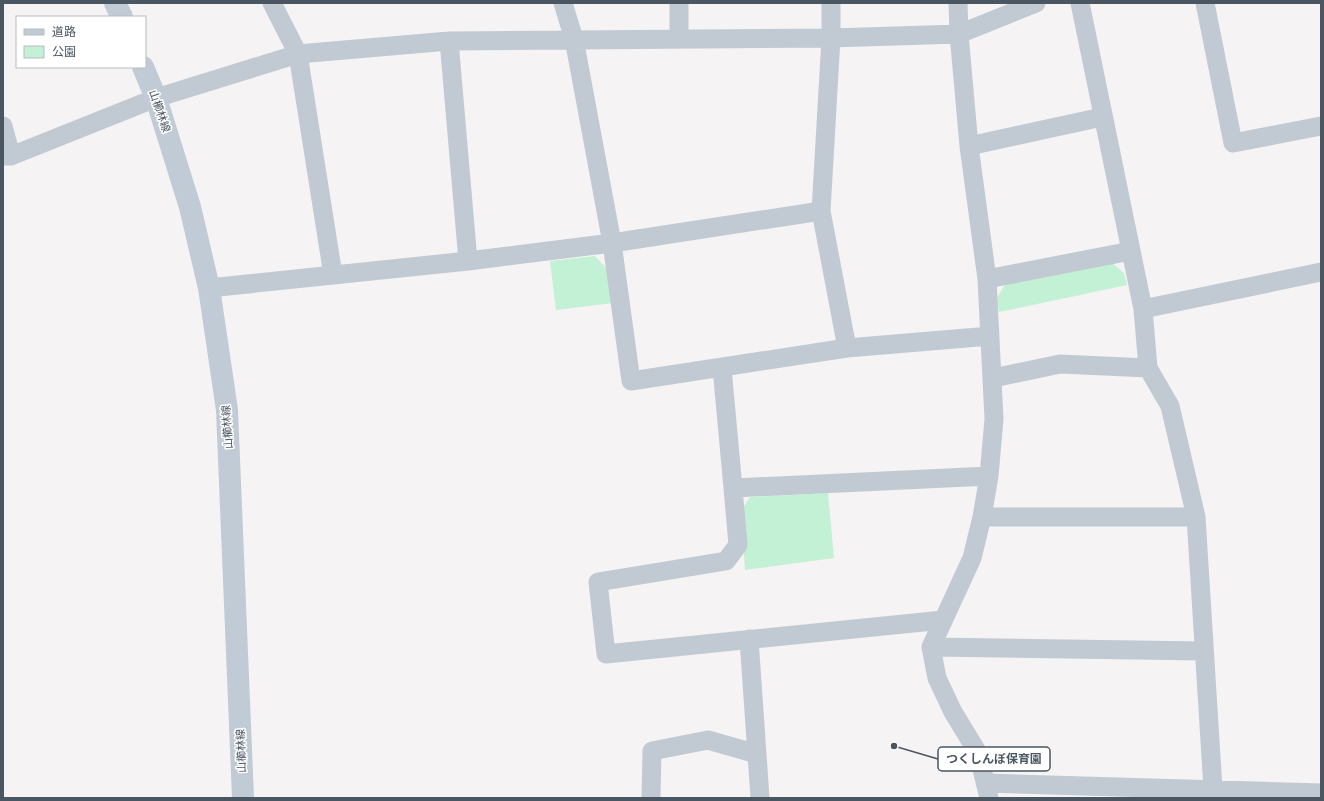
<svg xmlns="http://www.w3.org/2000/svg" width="1324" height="801" viewBox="0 0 1324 801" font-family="'IBM Plex Sans','Noto Sans JP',sans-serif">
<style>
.green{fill:#c3f1d5}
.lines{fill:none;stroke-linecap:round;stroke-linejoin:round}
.minor{stroke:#c1cad2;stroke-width:19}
.secondary{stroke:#c1cbd6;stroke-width:22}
.labels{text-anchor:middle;stroke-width:3;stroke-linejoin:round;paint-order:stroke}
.street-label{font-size:11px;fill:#4a5661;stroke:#fff}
.leader{fill:none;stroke:#4a5661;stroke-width:1.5}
.callout-dot{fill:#4a5661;stroke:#fff;stroke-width:1.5}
.callout{fill:#fff;stroke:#4a5661;stroke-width:1.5}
.callout-label{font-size:12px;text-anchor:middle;font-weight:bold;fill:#4a5661}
</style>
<rect width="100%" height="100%" fill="#f5f3f3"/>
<!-- green -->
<path class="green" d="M595 256 608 270 613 303 556 310 550 261Z
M1111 262 1124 273 1127 285 999 312 997 298 1006 283Z
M828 493 834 558 745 570 741 511 750 497Z"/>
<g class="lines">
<!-- minor -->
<path class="minor" d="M272 3 298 54 333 275
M563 3 574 39 612 243 631 381 847 348 821 211 831 38V3
M958 3 959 34 969 146 987 279 994 419 989 476 982 517 972 558 931 647 937 678 953 712 978 753 989 798
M1080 3 1143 309 1148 368
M1205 3 1233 143 1321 126
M679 39V3
M449 41 468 261
M3 126 11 156
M969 146 1102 117
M3 156H11L156 98 298 54 449 41 831 38 959 34 1036 3
M987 279 1131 251
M209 288 468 261 612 243 821 211
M1143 309 1321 272
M847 348 990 336
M722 368 733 488 989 476
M993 378 1060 364 1148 368 1170 406 1196 517 1213 789
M733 488 738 545 726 561 598 582 606 654 943 620
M982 517H1196
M749 639 760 798
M931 647 1204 651
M985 783 1321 793
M651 798 652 751 708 740 757 754"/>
<!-- secondary -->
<path class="secondary" d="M115 3 122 17
M143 67 156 98 190 207 209 288 227 410 243 798"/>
</g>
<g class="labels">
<!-- street labels -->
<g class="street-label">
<text transform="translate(160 111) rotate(71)" y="4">山櫛林線</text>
<text transform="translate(227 427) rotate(-94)" y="4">山櫛林線</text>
<text transform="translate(241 751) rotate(-92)" y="4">山櫛林線</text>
</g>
</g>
<!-- callouts -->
<path class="leader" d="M894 746L938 759"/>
<circle class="callout-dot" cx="894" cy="746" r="4"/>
<rect class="callout" x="938" y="747" width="112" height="24" rx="4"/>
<g class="callout-label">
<text x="994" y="763">つくしんぼ保育園</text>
</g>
<!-- border -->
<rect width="1324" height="801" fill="none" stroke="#4a5661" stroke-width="8"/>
<!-- legend -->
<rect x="16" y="16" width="130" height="52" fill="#ffffff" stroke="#b7bbc0"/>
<rect x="24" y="29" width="20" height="6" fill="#c1cbd6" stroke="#b7bbc0"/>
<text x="52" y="36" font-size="12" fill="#4a5661">道路</text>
<rect x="24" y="46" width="20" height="12" fill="#c3f1d5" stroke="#b7bbc0"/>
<text x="52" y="56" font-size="12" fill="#4a5661">公園</text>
</svg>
